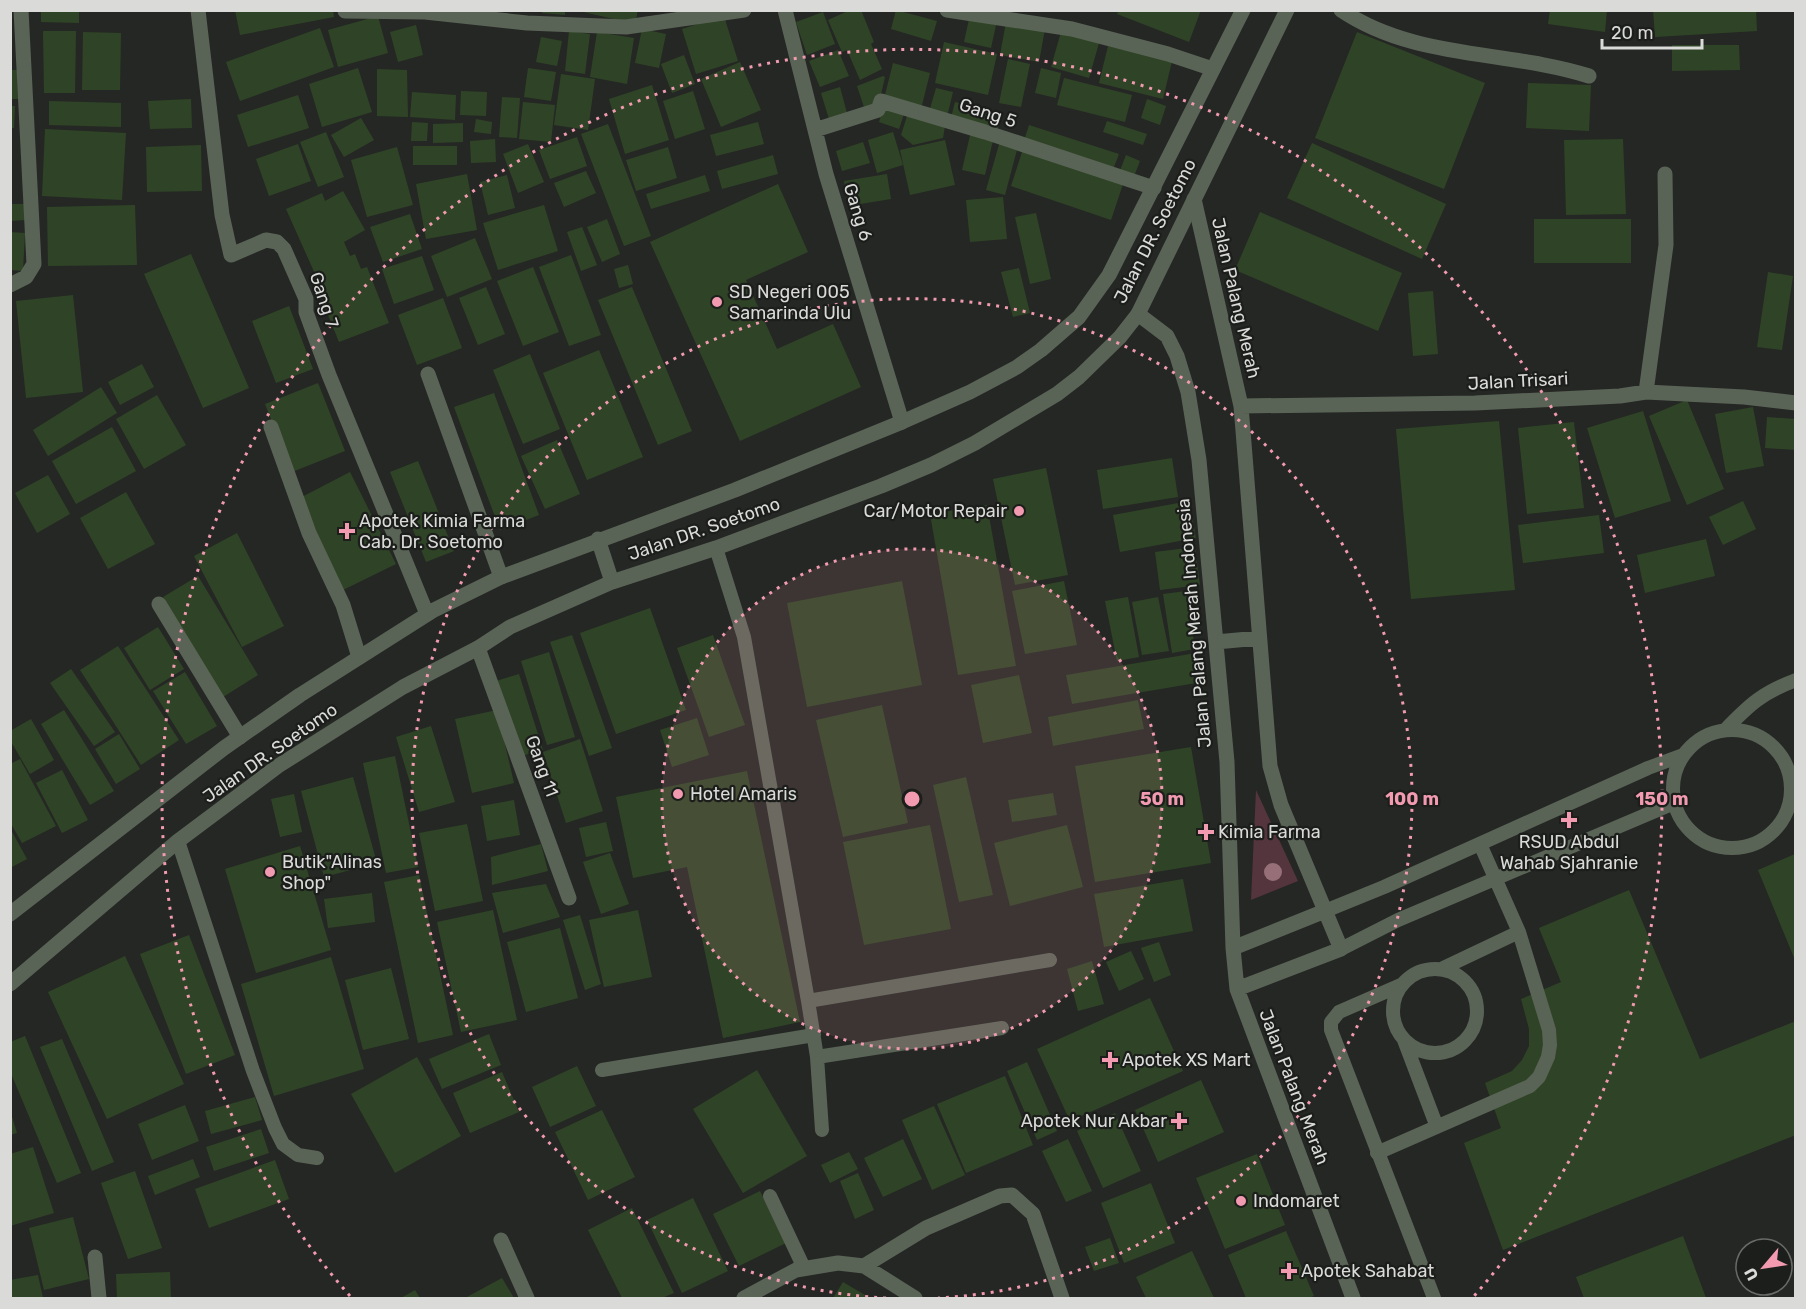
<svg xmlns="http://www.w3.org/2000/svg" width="1806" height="1309" viewBox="0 0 1806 1309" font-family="Rubik,sans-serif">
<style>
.green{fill:#54353d}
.building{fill:#2f4426}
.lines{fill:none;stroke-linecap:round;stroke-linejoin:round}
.service{stroke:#5a6456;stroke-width:14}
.minor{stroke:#5a6456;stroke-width:15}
.tertiary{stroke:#5a6456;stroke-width:15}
.tree{fill:#966f78}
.ring{fill:none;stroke:#f29ab0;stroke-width:3;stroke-dasharray:3 6}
.poi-dot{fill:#f29ab0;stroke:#1c1e1b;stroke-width:2}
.labels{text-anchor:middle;stroke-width:4.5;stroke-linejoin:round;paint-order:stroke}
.street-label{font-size:18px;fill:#dadbd9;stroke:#1c1e1b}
.poi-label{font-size:18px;fill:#dadbd9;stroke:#1c1e1b;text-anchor:start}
.centre{fill:#f29ab0;stroke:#1c1e1b;stroke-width:3}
.ring-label{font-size:18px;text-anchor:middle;font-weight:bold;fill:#f29ab0;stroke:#1c1e1b;stroke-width:4.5;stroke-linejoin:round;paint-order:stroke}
</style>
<rect width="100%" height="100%" fill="#252724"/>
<!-- green -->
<path class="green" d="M1256 790 1298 881 1251 900Z"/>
<!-- building -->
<path class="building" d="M41 10H79V23L41 22Z
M235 10H333L334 17 240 35Z
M543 10H565V15L542 13Z
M575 10H638L635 24Z
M850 10H861L874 42 871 44 882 69 860 80 847 50 842 52 828 20Z
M896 10 937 21 931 41 891 29Z
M1119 10H1201L1189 42 1117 14Z
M1550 10H1607L1605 32 1548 24Z
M1653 10H1756L1757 31 1655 37Z
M823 12 835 44 807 55 796 22Z
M378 16 388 53 338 67 328 30Z
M724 16 738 61 696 74 682 29Z
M969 19 996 25 991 48 964 42Z
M1006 22 1045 29 1039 62 1000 55Z
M416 25 423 55 398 62 390 32Z
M320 28 334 67 240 101 226 62Z
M642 29 666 34 659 68 635 63Z
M43 31H76L75 93H44Z
M569 31 590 34 585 74 565 71Z
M83 32 121 33 120 90H82Z
M597 32 634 38 627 84 590 77Z
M1061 32 1099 43 1089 78 1051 67Z
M1357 32 1485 83 1444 189 1315 138Z
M541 37 562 41 557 66 536 62Z
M944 42 997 54 988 95 935 83Z
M1672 45H1739L1740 70 1672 71Z
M1108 46 1172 61 1163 99 1099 83Z
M838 50 849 76 820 87 809 61Z
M684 55 695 84 672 93 661 64Z
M1008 59 1030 64 1021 107 999 103Z
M740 62 761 110 721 127 701 79Z
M893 63 930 73 921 109 884 99Z
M358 68 372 112 322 127 309 84Z
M528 68 556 72 551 101 524 97Z
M1041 68 1061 73 1056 98 1035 93Z
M377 69 407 70 408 117 377 116Z
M10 70H17L18 99H10Z
M561 74 595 79 588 130 554 125Z
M883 76 885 77 879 103 864 107 857 86Z
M1064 78 1132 95 1125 122 1057 105Z
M1528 83 1591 85 1589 131 1526 128Z
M652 85 669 140 625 154 609 99Z
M840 87 847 113 829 119 821 93Z
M936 88 953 92 947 117 929 112Z
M461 91 487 92 486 116 460 115Z
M693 91 705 129 675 139 663 101Z
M412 92 456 95 455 120 410 117Z
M298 95 309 128 248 147 237 115Z
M502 97 520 98 517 138 499 137Z
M191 99 192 128 150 129 148 101Z
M1147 99 1166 106 1160 125 1141 118Z
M49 101 121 103V127L49 125Z
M523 102 555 105 551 142 519 139Z
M955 102 1001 113 997 133 950 122Z
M10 106H15L14 128H10Z
M884 106 904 114 899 129 879 122Z
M907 116 945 126 943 138 913 145 901 135Z
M361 118 374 140 344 157 331 135Z
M476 119 492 122 491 134 474 132Z
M1107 121 1147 134 1143 145 1103 132Z
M412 122 428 123 427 141H411Z
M758 122 764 144 716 156 710 135Z
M463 123V142L433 143V124Z
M608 124 651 236 624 246 581 134Z
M1029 125 1119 154 1112 172 1023 144Z
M45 129 126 133 122 200 42 196Z
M971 131 994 136 985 175 962 170Z
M326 132 344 177 318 187 300 142Z
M893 132 903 165 877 173 868 140Z
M577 137 587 166 550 179 539 150Z
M495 139 496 162 471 163 470 141Z
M1623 139 1626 214 1566 215 1564 140Z
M945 140 955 185 910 195 900 150Z
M1000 141 1018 146 1005 195 986 190Z
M863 142 870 163 842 171 836 151Z
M1312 143 1446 204 1422 259 1287 198Z
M298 144 311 181 269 196 256 159Z
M528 144 544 182 518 193 503 154Z
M201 145 202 191 147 192 146 147Z
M413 146H457V165H413Z
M397 147 413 205 367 217 351 160Z
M668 147 677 178 636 191 626 160Z
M1023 149 1123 184 1111 220 1011 186Z
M773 155 778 174 722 189 717 171Z
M1126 155 1140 161 1133 179 1119 173Z
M586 171 596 193 564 207 554 183Z
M467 174 477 230 426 239 416 184Z
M887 174 891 199 848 206 844 181Z
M507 175 515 208 488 215 480 182Z
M705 175 710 191 651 209 646 194Z
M778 184 808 252 746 280 777 349 833 324 861 387 740 441 650 242Z
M343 191 365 230 344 242 350 256 355 254 361 269 367 267 389 323 339 342 316 286 324 283 321 274 316 276 286 209 322 193 325 201Z
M1003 197 1007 239 970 242 966 200Z
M10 204H24L25 220 10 221Z
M135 205 137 265 48 266 47 207Z
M544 205 558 251 498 270 483 223Z
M1260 212 1402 273 1378 331 1235 270Z
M1036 213 1051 279 1030 284 1015 217Z
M410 214 422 249 383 262 370 227Z
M607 219 620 254 602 262 587 227Z
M1534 219H1631V263H1534Z
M582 227 597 265 581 271 567 232Z
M10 232 25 233 23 271 10 270Z
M475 238 492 279 447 297 431 256Z
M191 254 249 388 203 408 144 274Z
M571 255 601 335 569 346 539 267Z
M422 256 434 290 394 304 382 269Z
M628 265 633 284 619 288 614 269Z
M533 267 559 332 523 346 497 281Z
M1019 268 1030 313 1013 317 1001 272Z
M1768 272 1793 276 1782 350 1757 347Z
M486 287 505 334 478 345 459 298Z
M632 287 692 431 658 445 598 300Z
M1433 291 1438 354 1413 356 1408 293Z
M73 295 83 392 26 398 16 301Z
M443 298 462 348 417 365 398 315Z
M289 306 313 369 276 383 252 321Z
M599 350 643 457 587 480 543 373Z
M530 354 560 429 523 444 493 370Z
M142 364 154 387 120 405 108 382Z
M318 383 345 451 292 472 265 404Z
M101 387 117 413 48 456 33 430Z
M494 393 539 515 500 530 454 407Z
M157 395 186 445 144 469 116 419Z
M1687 400 1724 489 1687 505 1649 416Z
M1753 407 1764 466 1726 473 1715 414Z
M1643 411 1671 501 1615 518 1587 428Z
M1767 417 1796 419V450L1765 448Z
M1499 421 1515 590 1411 599 1396 429Z
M1574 422 1584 508 1527 514 1518 428Z
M112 427 136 471 76 504 52 461Z
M557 440 580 494 545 509 521 456Z
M1172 458 1178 497 1103 509 1097 470Z
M418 461 454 551 426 562 390 472Z
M1046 468 1068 575 1015 585 993 479Z
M350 472 396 564 343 590 298 499Z
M48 475 70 514 37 533 15 493Z
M126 492 155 544 108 569 80 518Z
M1189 501 1196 538 1120 552 1113 515Z
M1743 501 1756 529 1723 545 1709 517Z
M987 505 1016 666 958 675 930 514Z
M1599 515 1604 553 1523 563 1518 525Z
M237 533 284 626 242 647 194 556Z
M1706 539 1715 576 1645 593 1637 555Z
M1195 547 1200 585 1160 590 1155 552Z
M198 576 258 675 223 697 163 597Z
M902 581 922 685 807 707 787 603Z
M1064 581 1077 645 1025 654 1012 591Z
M1186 591 1195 649 1172 653 1163 594Z
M1128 597 1139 657 1117 661 1105 601Z
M1158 597 1169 651 1142 655 1132 602Z
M650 608 686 710 616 734 580 633Z
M158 627 184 669 150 690 124 648Z
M572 635 612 748 589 756 550 642Z
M713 635 745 725 709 737 677 648Z
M118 646 179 740 141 765 80 670Z
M549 652 575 737 547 745 521 661Z
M1196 653 1202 682 1072 704 1066 675Z
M71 669 115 732 94 746 50 683Z
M185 672 217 726 186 744 153 691Z
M519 674 543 750 521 756 496 681Z
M1019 675 1032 733 983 743 971 685Z
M1138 700 1144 729 1053 746 1048 717Z
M882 705 908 823 843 837 816 720Z
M64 710 114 791 90 805 41 724Z
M497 710 514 783 472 793 455 719Z
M697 718 709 755 672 767 660 730Z
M31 719 54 760 30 774 10 740V731Z
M431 726 455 802 419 812 396 737Z
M119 734 140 769 116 784 95 749Z
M580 739 603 811 566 823 543 752Z
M1191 747 1211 863 1095 882 1075 766Z
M395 756 418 867 386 873 363 763Z
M20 759 56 826 22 843 10 822V764Z
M62 770 88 820 62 833 36 783Z
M747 771 800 1022 723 1038 687 867 633 878 616 797Z
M353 777 377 863 324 877 301 791Z
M966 777 993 895 959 902 933 785Z
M1053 793 1057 815 1012 822 1008 800Z
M294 794 302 832 280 837 271 799Z
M514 800 520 835 487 841 481 806Z
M606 822 613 851 586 857 579 828Z
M467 824 483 901 435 911 419 833Z
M930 825 951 929 864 945 843 842Z
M1067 825 1083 887 1010 906 994 843Z
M10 828 27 859 10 868Z
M541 844 548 871 492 885 491 857Z
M300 846 331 950 256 973 225 869Z
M610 853 629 904 601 914 583 862Z
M1795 854V960L1758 870Z
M419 875 453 1035 418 1043 384 882Z
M1183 879 1193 931 1104 947 1094 894Z
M546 884 560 917 503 933 492 893Z
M1629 890 1700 1059 1796 1021V1135L1503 1250 1464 1143 1501 1128 1485 1083 1512 1071 1522 1060 1529 1046V1029L1521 999 1561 982 1539 928Z
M372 893 375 922 328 928 324 899Z
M493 910 517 1020 461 1032 437 922Z
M638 910 652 977 604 987 589 920Z
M580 915 601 984 585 990 563 920Z
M560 928 578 998 526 1012 507 942Z
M189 935 235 1055 186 1074 140 954Z
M1159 942 1171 975 1154 982 1141 948Z
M1131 951 1144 979 1119 991 1106 962Z
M125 956 184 1084 107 1119 48 992Z
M331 957 364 1069 274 1096 241 984Z
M1092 961 1104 1004 1078 1011 1067 969Z
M391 968 409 1039 363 1050 345 980Z
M1150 998 1183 1071 1070 1121 1037 1049Z
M489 1034 501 1065 442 1089 429 1059Z
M25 1036 81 1173 57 1183 10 1071V1042Z
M62 1039 114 1162 92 1171 40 1047Z
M417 1057 461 1136 395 1173 351 1094Z
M1027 1062 1057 1131 1037 1140 1007 1071Z
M577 1066 596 1106 550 1127 532 1087Z
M757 1070 807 1156 743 1193 693 1109Z
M502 1072 519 1112 470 1133 453 1093Z
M1005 1076 1033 1145 966 1173 937 1104Z
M1201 1080 1224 1132 1158 1162 1135 1110Z
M255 1097 262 1120 211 1134 205 1111Z
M185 1105 199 1141 152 1160 138 1124Z
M934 1106 965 1175 932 1190 902 1120Z
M10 1110 17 1133 10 1135Z
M602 1110 635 1177 588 1200 555 1132Z
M1115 1113 1141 1171 1103 1188 1077 1131Z
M261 1129 269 1153 214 1171 206 1147Z
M903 1139 922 1179 883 1197 864 1158Z
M1068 1139 1092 1191 1066 1202 1042 1151Z
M33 1147 54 1213 10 1226V1154Z
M849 1152 858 1169 830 1183 821 1165Z
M1257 1154 1285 1225 1225 1249 1196 1178Z
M193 1159 200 1177 155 1195 148 1176Z
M275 1160 289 1199 209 1228 195 1189Z
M135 1171 162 1248 128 1259 101 1183Z
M858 1173 874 1210 855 1219 840 1181Z
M1151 1183 1175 1243 1124 1263 1101 1203Z
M760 1191 786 1243 739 1266 713 1214Z
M693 1198 728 1271 682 1293 647 1220Z
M632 1208 674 1293 662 1298H622L588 1230Z
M73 1217 89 1279 44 1290 29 1228Z
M1286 1231 1314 1296 1309 1298H1246L1228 1255Z
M1683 1236 1706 1298H1584L1576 1277Z
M1110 1238 1119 1263 1094 1271 1085 1247Z
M1192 1251 1214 1298H1146L1136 1277Z
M170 1272 171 1298H117L116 1274Z
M38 1275 43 1298H10V1280Z
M502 1278 514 1298H465Z
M843 1282 870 1298H833Z
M415 1290 420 1298H401Z"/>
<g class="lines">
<!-- service -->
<path class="service" d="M716 548 744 637 808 1001 1050 960
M1725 730C1750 704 1762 693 1796 680
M1673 789a59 59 0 1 1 118 0a59 59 0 1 1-118 0Z
M178 841 253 1071 275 1128 283 1144 298 1155 317 1158
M1325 911 1384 887 1648 768 1683 755
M1341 949 1398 920 1674 803
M1393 1011a42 42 0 1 1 84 0a42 42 0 1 1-84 0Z
M1441 969 1519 932
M1401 985 1339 1012 1331 1022V1030L1434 1298
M808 1001 817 1057 822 1130
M1404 1040 1437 1127
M817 1057 1002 1028
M602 1070 814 1035
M1377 1153 1530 1086 1539 1077 1548 1057 1550 1045 1549 1030 1519 932 1480 844
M770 1196 804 1268"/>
<!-- minor -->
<path class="minor" d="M198 10 222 215 231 255 266 240 277 242 284 249 306 299V312L329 375 427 614
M785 10 826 174 902 422
M947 10 1072 29 1168 54 1213 69
M1341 10C1415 60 1507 50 1589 76
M345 11 425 12 527 23 626 27 744 10
M815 130 878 110 881 101 985 132 1154 188
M1194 199 1241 406 1270 766 1281 805 1341 949 1237 989
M10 285 26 277 34 264 21 10
M1138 314 1167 336 1177 356 1188 392 1199 460 1227 762 1233 948
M428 374 501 577
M1646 392 1666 245 1665 174
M1241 406 1475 403 1620 396 1646 392 1744 397 1796 403
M271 427 309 533 343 605 359 657
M159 604 240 737
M1216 642 1259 638
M478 648 569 898
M1325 911 1233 948 1237 989 1353 1298
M501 1240 527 1298
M95 1257 99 1298
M864 1266 926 1228 1000 1196 1012 1195 1033 1214 1062 1298
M744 1298 796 1270 838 1263 864 1266 915 1298"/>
<!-- tertiary -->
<path class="tertiary" d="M598 539 612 582
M10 914 224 748 300 695 434 610 501 577 735 490 902 422 970 392 1017 367 1041 350 1079 317 1109 275 1243 10
M10 984 178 841 278 766 403 687 478 648 510 627 612 582 716 548 881 486 931 465 975 443 1057 394 1079 377 1120 337 1138 314 1287 10"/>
</g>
<!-- trees -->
<circle class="tree" cx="1273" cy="872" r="9"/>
<!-- distance rings -->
<circle cx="912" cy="799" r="250" fill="#f29ab0" fill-opacity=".12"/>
<g class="ring">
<circle cx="912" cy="799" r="250"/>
<path d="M886 1298A500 500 0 1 1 938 1298"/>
<path d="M350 1296A750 750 0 1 1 1474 1296"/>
</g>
<!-- markers -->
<g class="poi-dot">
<circle cx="717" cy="302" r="6"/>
<circle cx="1019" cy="511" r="6"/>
<path d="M344 522h6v6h6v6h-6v6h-6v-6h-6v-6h6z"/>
<circle cx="678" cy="794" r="6"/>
<path d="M1566 811h6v6h6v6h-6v6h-6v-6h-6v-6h6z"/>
<path d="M1203 823h6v6h6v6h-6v6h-6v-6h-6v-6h6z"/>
<circle cx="270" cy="872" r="6"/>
<path d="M1107 1051h6v6h6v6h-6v6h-6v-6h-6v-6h6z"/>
<path d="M1176 1112h6v6h6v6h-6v6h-6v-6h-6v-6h6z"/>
<circle cx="1241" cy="1201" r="6"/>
<path d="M1286 1262h6v6h6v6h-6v6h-6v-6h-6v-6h6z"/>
</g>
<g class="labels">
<!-- street labels -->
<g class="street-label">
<text transform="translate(988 113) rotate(18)" y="6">Gang 5</text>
<text transform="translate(858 212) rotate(73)" y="6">Gang 6</text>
<text transform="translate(1155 231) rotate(-63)" y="6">Jalan DR. Soetomo</text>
<text transform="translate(1236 298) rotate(77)" y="6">Jalan Palang Merah</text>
<text transform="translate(324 300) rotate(72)" y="6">Gang 7</text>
<text transform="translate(1518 381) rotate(-3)" y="6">Jalan Trisari</text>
<text transform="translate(704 529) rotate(-19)" y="6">Jalan DR. Soetomo</text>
<text transform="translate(1194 623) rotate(-95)" y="6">Jalan Palang Merah Indonesia</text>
<text transform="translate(270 753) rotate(-35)" y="6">Jalan DR. Soetomo</text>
<text transform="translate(542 766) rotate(70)" y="6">Gang 11</text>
<text transform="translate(1294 1087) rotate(69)" y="6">Jalan Palang Merah</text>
</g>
<!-- poi labels -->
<g class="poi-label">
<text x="729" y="298">SD Negeri 005<tspan x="729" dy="21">Samarinda Ulu</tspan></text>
<text x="1007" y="517" text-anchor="end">Car/Motor Repair</text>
<text x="359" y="527">Apotek Kimia Farma<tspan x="359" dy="21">Cab. Dr. Soetomo</tspan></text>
<text x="690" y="800">Hotel Amaris</text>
<text x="1218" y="838">Kimia Farma</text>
<text x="1569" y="848" text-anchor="middle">RSUD Abdul<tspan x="1569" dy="21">Wahab Sjahranie</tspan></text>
<text x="282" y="868">Butik"Alinas<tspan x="282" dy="21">Shop"</tspan></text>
<text x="1122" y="1066">Apotek XS Mart</text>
<text x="1167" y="1127" text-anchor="end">Apotek Nur Akbar</text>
<text x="1253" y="1207">Indomaret</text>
<text x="1301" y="1277">Apotek Sahabat</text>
</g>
</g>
<circle cx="912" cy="799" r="9" class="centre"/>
<g class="ring-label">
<text x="1162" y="805">50 m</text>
<text x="1412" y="805">100 m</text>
<text x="1662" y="805">150 m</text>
</g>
<!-- border -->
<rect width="1806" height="1309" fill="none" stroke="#dadbd9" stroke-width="24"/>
<!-- north arrow -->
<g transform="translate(1764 1267) rotate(241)"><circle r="28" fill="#1c1e1b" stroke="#686a67" stroke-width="1.5"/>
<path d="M0-4.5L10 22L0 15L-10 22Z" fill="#f29ab0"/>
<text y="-9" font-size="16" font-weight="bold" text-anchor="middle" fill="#dadbd9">U</text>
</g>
<!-- scale -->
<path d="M1602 39v9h100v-9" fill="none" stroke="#dadbd9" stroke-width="3"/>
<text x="1611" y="39" font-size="18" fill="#dadbd9" stroke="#1c1e1b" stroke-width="4.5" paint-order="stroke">20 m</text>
</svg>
